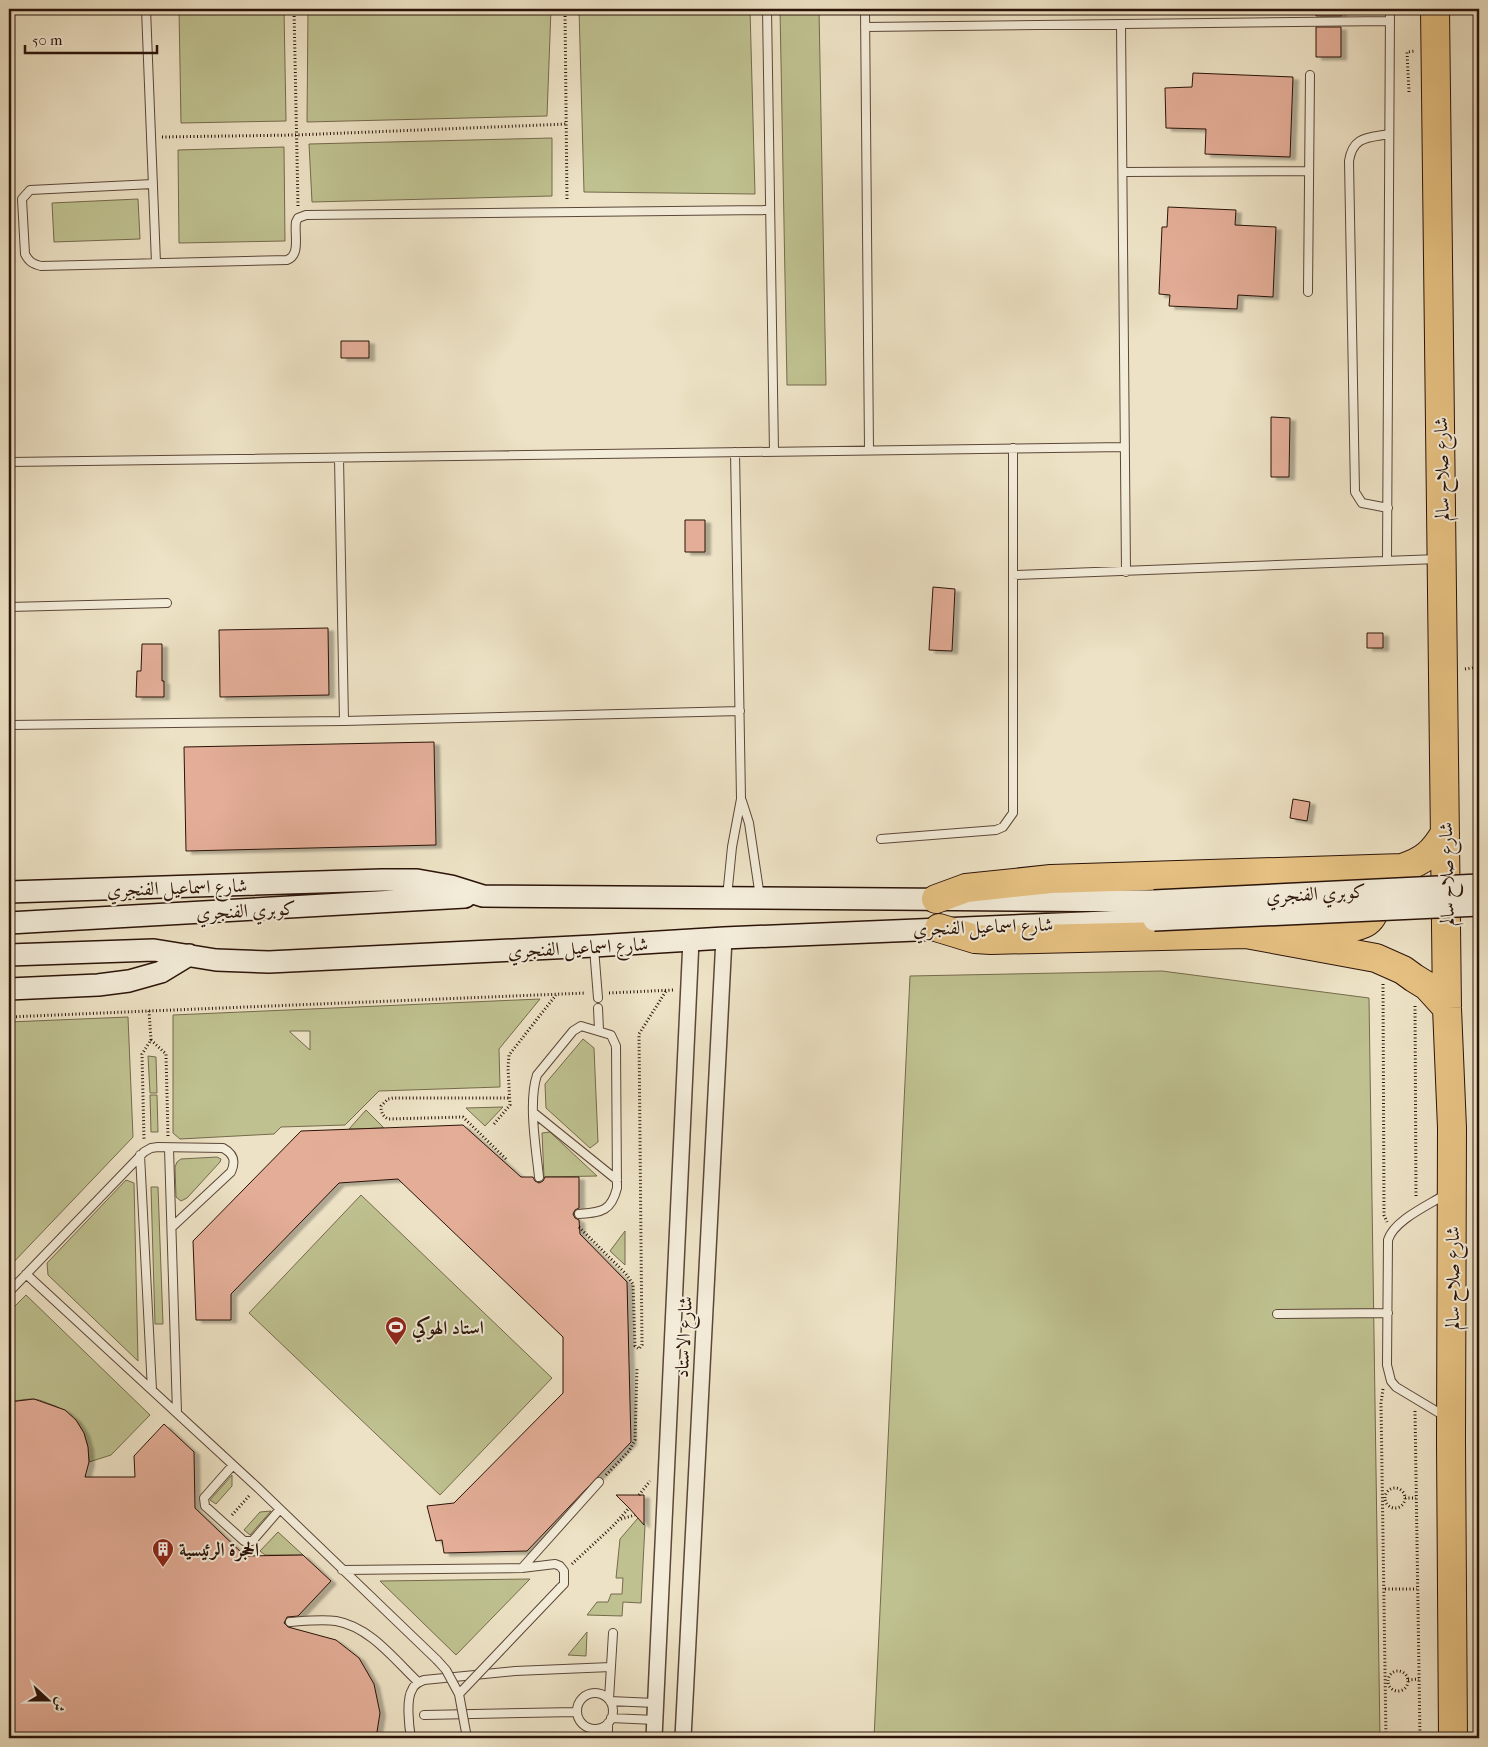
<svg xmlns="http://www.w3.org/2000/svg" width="1488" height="1747" viewBox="0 0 1488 1747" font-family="'IM FELL French Canon',Amiri,serif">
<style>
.green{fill:#bfc190;stroke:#756a4c;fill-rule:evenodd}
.building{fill:#e3ad97;stroke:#2b1309;filter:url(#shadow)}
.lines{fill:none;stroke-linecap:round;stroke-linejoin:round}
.lane-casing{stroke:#5c4738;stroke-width:10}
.street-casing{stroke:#5c4738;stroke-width:18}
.secondary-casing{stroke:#2b1309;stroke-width:24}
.highway-casing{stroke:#2b1309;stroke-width:30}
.path{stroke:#2b1309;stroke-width:3;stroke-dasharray:1 2.5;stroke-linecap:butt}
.lane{stroke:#f3ecd9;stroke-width:8}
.street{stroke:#f3ecd9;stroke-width:15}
.secondary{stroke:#f3ecd9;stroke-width:21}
.highway{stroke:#e6c182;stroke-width:28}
.lane-bridge-casing{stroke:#5c4738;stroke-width:10;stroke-linecap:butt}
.secondary-bridge-casing{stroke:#2b1309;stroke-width:24;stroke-linecap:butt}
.lane-bridge{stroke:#f3ecd9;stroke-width:8}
.secondary-bridge{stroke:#f3ecd9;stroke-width:21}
.labels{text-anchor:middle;stroke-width:4;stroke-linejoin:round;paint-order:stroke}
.street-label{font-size:19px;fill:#2b1309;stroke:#f3ecd9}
.poi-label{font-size:19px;font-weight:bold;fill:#2b1309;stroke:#f3ecd9;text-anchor:start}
</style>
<defs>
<filter id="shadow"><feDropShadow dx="5.5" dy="3" stdDeviation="1" flood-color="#0004"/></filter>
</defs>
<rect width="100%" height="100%" fill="#ede2c5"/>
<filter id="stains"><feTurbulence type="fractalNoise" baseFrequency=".004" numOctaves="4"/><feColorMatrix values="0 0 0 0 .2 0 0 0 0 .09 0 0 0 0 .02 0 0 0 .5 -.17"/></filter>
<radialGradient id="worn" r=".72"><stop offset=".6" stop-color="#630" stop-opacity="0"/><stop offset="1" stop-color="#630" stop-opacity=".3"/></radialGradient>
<!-- green -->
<path class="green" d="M179 9H284L286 121 181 123Z
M308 9H551L547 116 307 122Z
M579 9H750L755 194 584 192Z
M780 9H819L826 385H787Z
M552 138V196L312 202 309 144Z
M284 147 285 241 179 243 178 150Z
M138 199 140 239 54 242 52 203Z
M1162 971 1369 998 1380 1738H874L910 976Z
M540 999 499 1049 500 1087 379 1091 345 1125 281 1127 274 1134 180 1139 173 1133V1015ZM290 1031H310V1050L290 1032Z
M128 1017 133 1137 9 1267V1022Z
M583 1039 594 1048 598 1142 590 1148 546 1108 545 1084Z
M148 1056 156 1057 157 1093H150Z
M150 1095H157L158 1132H151Z
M503 1107 485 1126 466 1108Z
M366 1110 384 1128 349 1129Z
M550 1132 597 1176 544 1177 542 1133Z
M217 1157 221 1159 220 1162 187 1198 181 1201 176 1197 175 1167 177 1162 181 1159Z
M126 1180 134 1183 138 1361 48 1275 47 1263Z
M151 1187H158L163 1324H155Z
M361 1195 552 1378 440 1495 249 1313Z
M625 1231V1265L610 1251Z
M26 1295 150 1415 111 1455 89 1462C88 1432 77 1412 47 1403 43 1401 37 1399 32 1399 24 1399 16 1401 9 1402V1312Z
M232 1475V1486L216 1504 210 1500Z
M271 1511 250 1535 244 1530 260 1512Z
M638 1518 645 1525 641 1603 623 1602 622 1616 587 1615 597 1602H608L611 1594H622L623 1578H616L620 1539Z
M278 1532 303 1555H265L260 1551Z
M530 1579 456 1655 380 1581Z
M587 1632 586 1656 568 1655Z"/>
<!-- building -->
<path class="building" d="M1315 9H1341V16H1316Z
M1316 27H1341V57H1316Z
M1193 73 1293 77 1290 157 1205 154 1206 129 1166 128 1165 88 1192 87Z
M1168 207 1236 210 1235 225 1276 227 1273 297 1238 295 1237 309 1169 306 1170 295 1159 294 1162 227H1167Z
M341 341H369V358H341Z
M1271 417 1290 418 1289 477H1271Z
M685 520H705V552H685Z
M933 587 955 589 952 651 929 650Z
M328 628 329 695 220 697 219 630Z
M1367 633H1383V648H1367Z
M142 644H162V681H164V697H136L137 671H141Z
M434 742 436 845 186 851 184 747Z
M1293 799 1310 802 1307 821 1290 818Z
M463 1125 521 1177H533L535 1181 539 1183 543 1181 545 1177H579V1208L575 1210 573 1214 575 1218 579 1220 580 1234 627 1282 631 1442 527 1551 444 1553 442 1540 436 1541 427 1506 454 1503 563 1393V1337L398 1179 339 1183 231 1294V1320H196L193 1241 301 1131Z
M34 1399 65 1410 76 1420 84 1433 88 1447 89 1462 85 1477H135L134 1456 164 1424 194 1452 195 1508 245 1556 303 1555 331 1581 298 1616 287 1617 284 1623 288 1627 336 1640 359 1658 374 1684 380 1713 376 1738H9V1402Z
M616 1495H644V1525L629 1508Z"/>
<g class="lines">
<!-- lane casing -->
<g class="lane-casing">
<path id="lane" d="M146 9 156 263
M767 9 774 452
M865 9 869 450
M1121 24 1126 572
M865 27 1390 21
M1123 172 1309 171
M153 184 30 190 22 199 25 254C29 262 33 264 41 266L287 260C301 255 294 234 296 222L298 218 306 215 770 210
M1308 292 1310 75
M339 458 344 721
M9 462 1125 447
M1388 508 1362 503 1355 492 1349 161C1353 136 1368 138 1389 134
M1387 561 1390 9
M1013 575 1438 559
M9 607 167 603
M9 725 344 721 740 711
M742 801 749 823 760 897
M881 839 996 830 1003 827 1013 813V448
M727 897 732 847 741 799 735 452
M594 948 598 998
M598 1008 599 1030
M534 1113 617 1180
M169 1148 177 1413
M140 1155 152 1390
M539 1177C536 1148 528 1102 537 1075L573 1031 581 1026 611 1035 616 1046 617 1188C611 1212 601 1212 579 1214
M26 1274 257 1487 437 1660
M9 1292 144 1152 151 1148 158 1147 223 1148C234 1154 236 1161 231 1172L172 1227
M1277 1314 1388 1313
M1446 1417 1396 1387 1391 1381 1387 1365 1388 1240C1394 1220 1429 1205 1446 1194
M233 1465 204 1498 205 1506 244 1541H252L255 1538 280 1509
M522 1568 599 1482
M342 1570 522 1568 555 1564 560 1566 564 1571V1584L560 1588
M290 1622C305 1621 321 1619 336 1621 370 1627 394 1659 418 1682
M577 1711a18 18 0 1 1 36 0a18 18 0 1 1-36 0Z
M609 1699 613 1633
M610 1701 655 1703
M424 1715 576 1712
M611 1718 655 1720
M411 1738C409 1727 406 1699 412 1690 414 1684 419 1682 424 1680L515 1671 611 1667
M608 1738V1723"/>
</g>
<!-- street casing -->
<g class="street-casing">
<path id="street" d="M654 1738 691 940
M683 1738 724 938"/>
</g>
<!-- secondary casing -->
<g class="secondary-casing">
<path id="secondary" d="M9 892 382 880H417L451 886 483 896 1154 901
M9 923 465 897
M9 955 154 950 216 960 269 962 594 946 724 938 1154 920
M9 989 98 985 129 981 161 972 189 955"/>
</g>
<!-- highway casing -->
<g class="highway-casing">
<path id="highway" d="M1435 9 1447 1008 1452 1128 1451 1442 1453 1738
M936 899 966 888 1051 879 1402 868C1424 861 1433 853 1445 833
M939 928 975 939 991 940 1246 934 1376 958 1403 970 1414 978 1427 986 1447 1008
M1290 930C1312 928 1342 933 1363 924 1377 918 1378 898 1377 886"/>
</g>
<!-- path -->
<path class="path" d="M294 9 298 206
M565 9 567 201
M1409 92 1407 52 1415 51
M162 137 296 135 567 124
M1465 669 1479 667
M1383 984 1384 1215 1387 1222
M609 993 673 990
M1415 1006 1416 1197
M149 1011 586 993
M9 1017 149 1011 151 1040 142 1054 144 1139
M151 1040 166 1054 168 1136
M494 1124 510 1105 508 1068 509 1055 556 995
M506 1159 463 1117 388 1119C383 1116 381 1113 381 1106L388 1099 393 1098H510
M579 1227 626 1274 633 1284 635 1346 639 1349 642 1345 639 1034 666 991
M1383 1389 1381 1403 1386 1738
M1415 1411 1420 1738
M606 1475 629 1451 635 1440 637 1369
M1385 1498a10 10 0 1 1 20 0a10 10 0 1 1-20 0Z
M639 1495 650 1481
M1405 1498H1416
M232 1515 249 1496
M621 1519 635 1515
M572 1564 614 1525 629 1508
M1385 1589H1417
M1388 1681a10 10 0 1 1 20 0a10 10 0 1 1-20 0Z
M1408 1680 1419 1679"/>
<!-- lane -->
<use href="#lane" class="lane"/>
<!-- street -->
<use href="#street" class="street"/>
<!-- secondary -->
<use href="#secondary" class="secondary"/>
<!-- highway -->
<use href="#highway" class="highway"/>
<!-- lane-bridge casing -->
<g class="lane-bridge-casing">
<path id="lane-bridge" d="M437 1660 446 1670 459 1694 467 1738
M459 1694 560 1588"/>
</g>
<!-- secondary-bridge casing -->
<g class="secondary-bridge-casing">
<path id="secondary-bridge" d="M1154 901 1479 885
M1154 920 1479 905"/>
</g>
<!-- lane-bridge -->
<use href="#lane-bridge" class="lane-bridge"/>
<!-- secondary-bridge -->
<use href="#secondary-bridge" class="secondary-bridge"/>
</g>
<!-- icons -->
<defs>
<g id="stadium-pin" transform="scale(1.125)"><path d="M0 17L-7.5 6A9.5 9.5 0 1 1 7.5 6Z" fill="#8f2418" stroke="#f3ecd9"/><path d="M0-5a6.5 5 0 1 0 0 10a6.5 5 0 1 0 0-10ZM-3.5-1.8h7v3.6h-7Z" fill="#fff"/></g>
<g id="building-pin" transform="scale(1.125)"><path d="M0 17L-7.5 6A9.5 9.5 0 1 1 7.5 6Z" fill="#8f2418" stroke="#f3ecd9"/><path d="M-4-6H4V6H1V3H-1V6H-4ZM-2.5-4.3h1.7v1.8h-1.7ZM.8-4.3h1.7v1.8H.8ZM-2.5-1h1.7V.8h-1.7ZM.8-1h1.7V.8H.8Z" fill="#fff"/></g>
</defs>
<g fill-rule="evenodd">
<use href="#stadium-pin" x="396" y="1327"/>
<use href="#building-pin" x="163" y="1549"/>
</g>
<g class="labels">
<!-- street labels -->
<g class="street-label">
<text transform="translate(1441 469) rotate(-91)" y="7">شارع صلاح سالم</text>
<text transform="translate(1446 874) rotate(-91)" y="7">شارع صلاح سالم</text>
<text transform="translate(177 887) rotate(-2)" y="7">شارع اسماعيل الفنجري</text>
<text transform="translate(1316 893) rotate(-3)" y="7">كوبري الفنجري</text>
<text transform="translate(246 910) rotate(-3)" y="7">كوبري الفنجري</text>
<text transform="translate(983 926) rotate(-2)" y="7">شارع اسماعيل الفنجري</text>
<text transform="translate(578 947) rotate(-3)" y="7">شارع اسماعيل الفنجري</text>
<text transform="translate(1452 1278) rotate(-90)" y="7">شارع صلاح سالم</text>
<text transform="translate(683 1337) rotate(-87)" y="7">شارع الاستاد</text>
</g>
<!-- poi labels -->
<g class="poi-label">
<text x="412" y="1334">استاد الهوكي</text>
<text x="179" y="1556">الحجرة الرئيسية</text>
</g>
</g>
<!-- margin -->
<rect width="1488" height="1747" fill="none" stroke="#ede2c5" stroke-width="30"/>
<rect x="10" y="10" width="1468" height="1727" fill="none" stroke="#2b1309" stroke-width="2.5"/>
<rect x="15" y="15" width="1458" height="1717" fill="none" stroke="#2b1309"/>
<!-- north arrow -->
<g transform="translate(48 1700) rotate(111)" stroke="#f3ecd9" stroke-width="4" paint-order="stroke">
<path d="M0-4L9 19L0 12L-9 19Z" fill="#2b1309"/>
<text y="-8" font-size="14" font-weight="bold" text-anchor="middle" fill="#2b1309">ش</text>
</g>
<!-- scale -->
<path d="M25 45v8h132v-8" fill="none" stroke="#2b1309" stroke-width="2.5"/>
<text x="32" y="45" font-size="15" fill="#2b1309" stroke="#f3ecd9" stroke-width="4" paint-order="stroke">50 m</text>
<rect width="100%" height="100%" filter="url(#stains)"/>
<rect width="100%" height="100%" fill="url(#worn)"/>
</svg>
